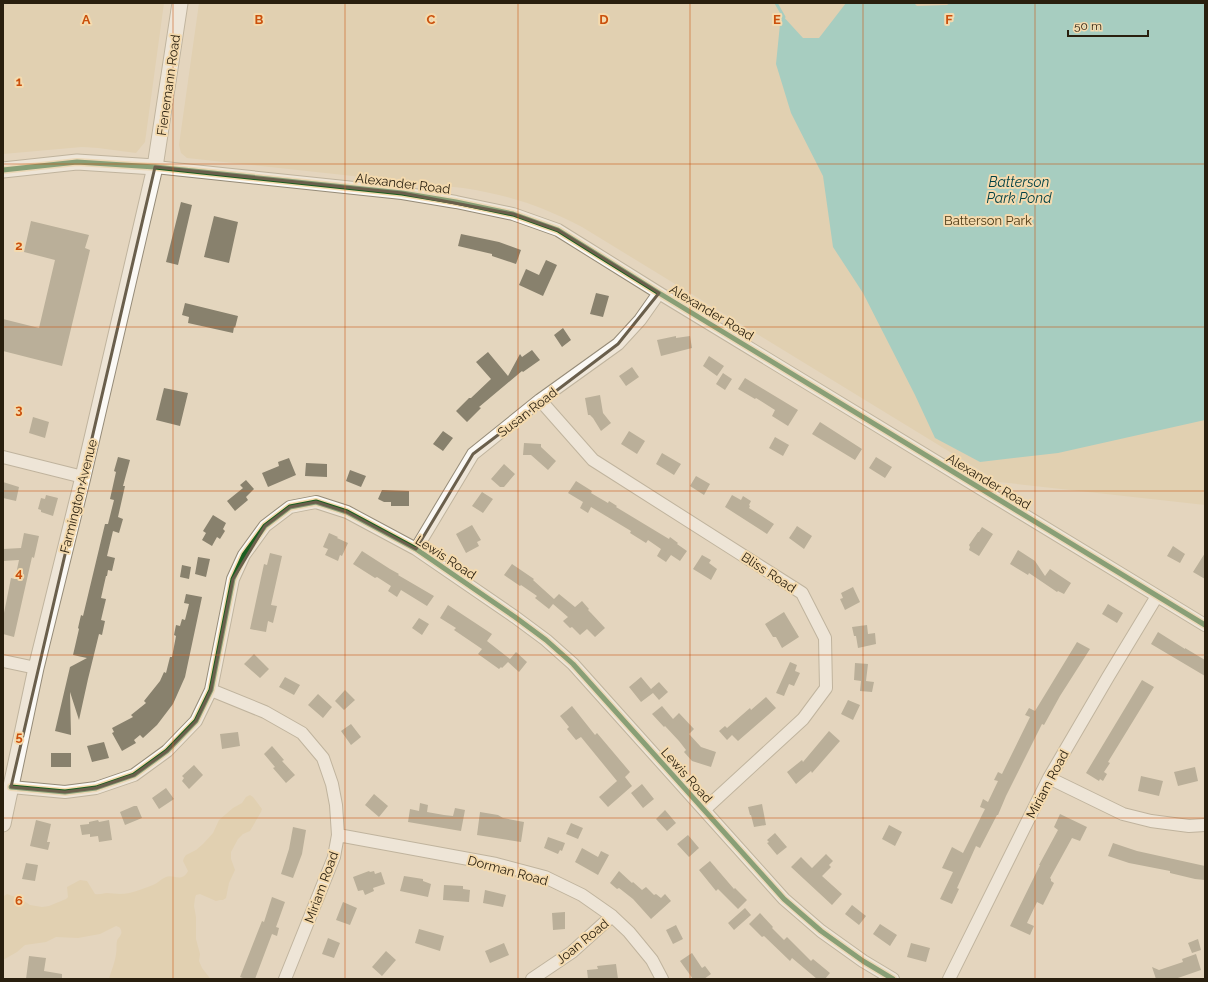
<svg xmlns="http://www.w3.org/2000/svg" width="1208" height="982" viewBox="0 0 1208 982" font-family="Raleway,sans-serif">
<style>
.green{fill:#dec9a3}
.water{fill:#5dc4c3}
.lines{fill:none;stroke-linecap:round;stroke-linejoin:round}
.stream{stroke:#5dc4c3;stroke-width:3}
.building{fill:#88816d}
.minor-casing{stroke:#958b78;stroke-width:14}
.major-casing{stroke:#958b78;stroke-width:17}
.minor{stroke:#fbf9f5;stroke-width:12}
.major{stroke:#fbf9f5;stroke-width:15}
.cycleway-casing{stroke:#f4daae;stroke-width:8}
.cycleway{stroke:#1b5e20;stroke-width:5}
.marked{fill:none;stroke:#6a5f4c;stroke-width:3;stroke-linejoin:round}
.grid{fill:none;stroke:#cb500c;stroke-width:1;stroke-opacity:0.55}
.labels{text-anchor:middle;stroke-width:4;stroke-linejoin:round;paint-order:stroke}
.street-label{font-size:13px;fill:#291f0e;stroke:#f4daae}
.park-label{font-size:13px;fill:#4f3b16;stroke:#f4daae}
.water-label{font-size:14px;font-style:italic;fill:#004145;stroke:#f4daae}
.grid-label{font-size:13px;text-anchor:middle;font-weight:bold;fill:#cb500c;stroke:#f4daae;stroke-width:4;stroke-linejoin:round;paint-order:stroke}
</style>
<rect width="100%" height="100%" fill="#e4d6be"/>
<!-- green -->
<path class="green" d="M3 3H164L145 142 136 153 98 148 82 147 3 154Z
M199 3H1205V505L999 482 582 227C541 206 509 195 463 188L187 158 181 153 179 145Z
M250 795 253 797 262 809 261 812 250 831 243 834 238 839 231 852V859L235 870 229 883 226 898 223 900H220L216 901 200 894 196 895 195 898 194 906 196 917V939L200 954 199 961 202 968 209 977 210 979H109C111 971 115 963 116 954 117 950 116 946 117 941 118 937 123 935 121 930 120 927 119 927 116 926L100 934 78 938 56 937 46 942 25 945 17 952 3 960V898L4 896 7 894 21 899 30 905 42 907 49 906 66 899 68 897 67 887 80 880 87 881 95 894C100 895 103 893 107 893 111 893 116 894 120 894 130 894 143 889 153 885 158 883 161 879 166 877 173 874 182 883 188 871L183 861 184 858 186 855 196 850 203 844 213 833 219 820 233 808 242 803 246 797Z"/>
<!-- water -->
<path class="water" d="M846 3H914L917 6 947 5 950 3H1205V420L1058 453 980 462 935 438 915 395 863 293 833 247 823 176 791 113 776 64 781 14 803 38H819Z"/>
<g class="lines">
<!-- stream -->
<path class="stream" d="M776 3 784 17"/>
</g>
<!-- building -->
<path class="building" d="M181 202 192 205 178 265 166 262Z
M214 216 238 222 229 263 204 257Z
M31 221 89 235 85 248 90 250 62 366 3 351V319L39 328 55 260 24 252Z
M461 234 499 242 521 250 516 264 492 256V254L458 246Z
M546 260 557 265 543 296 519 285 526 269 539 275Z
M596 293 609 296 603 317 590 314Z
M185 303 238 316 235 328 234 327 233 333 188 323 189 317 182 315Z
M563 328 571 340 562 347 554 335Z
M676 336V338L690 336 692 348 661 356 657 340Z
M532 350 540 360 523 372 522 371 479 407 481 408 467 422 456 411 469 398H471L491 379 476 362 488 352 508 376 520 354 522 357Z
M709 356 724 366 717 376 703 366Z
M632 367 639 377 626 386 619 376Z
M723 373 732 379 725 390 716 384Z
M745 378 798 410 788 426 772 416 775 410 756 398 755 399 738 389Z
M164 388 188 393 180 426 156 420Z
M600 395 603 413 611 423 601 431 593 418 590 415H588L585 398Z
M33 417 49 422 45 438 29 433Z
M820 422 862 449 855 460 812 434Z
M443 431 453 438 443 451 433 444Z
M629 431 645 441 637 454 621 444Z
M775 437 789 445 783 456 769 448Z
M524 443 541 444V447L556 461 548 470 531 455H523Z
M662 453 681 464 674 475 656 464Z
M118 457 130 460 123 486H125L118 517 123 519 119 533 113 531 107 556 115 558 112 571 108 570 107 576H106L101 598 106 599 101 620 105 621 102 635 99 634 88 679 79 720 70 692 71 735 55 731 70 667 87 658 73 655 79 629 78 628 81 615 83 616 105 524H108L114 500 110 499 116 472 114 471Z
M876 457 892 467 885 478 869 468Z
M289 458 296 475 268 487 262 473 279 466 278 462Z
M306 463 327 464V477L305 476Z
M504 464 515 474 504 487H500L491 479Z
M350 470 366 476 361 487 346 481Z
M696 476 710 484 704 495 690 486Z
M246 480 254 489 246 497 248 500 235 511 227 501 243 488 240 485Z
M576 481 592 491 591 493 608 503 609 501 617 506 616 507 669 539 670 537 678 543 677 544 687 551 680 561 671 555 666 562 657 556 661 549 648 540 646 543 630 533 631 531 591 507 588 513 580 508 583 502 568 493Z
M3 482 19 487 16 501 3 498Z
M382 490 409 491V506H391V502H384L378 499Z
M482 492 493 499 483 513 472 506Z
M46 495 58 498 53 516 41 512V510L38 509 41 498 45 499Z
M732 495 741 500 743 496 751 501 749 505 750 506 749 508 774 524 767 534 725 507Z
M213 515 226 523 223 529 225 531 220 539 217 537 212 546 202 540 206 533 203 531Z
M472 525 481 540 477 542 479 546 466 553 456 534Z
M797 526 812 536 804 549 789 538Z
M982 527 993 534 979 556 969 550 970 547 969 545 978 532H979Z
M24 533 39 536 34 558 32 557 14 637 3 634V618L11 578 15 579 19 560 3 561V549L21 548Z
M329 533 338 537 337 538 348 543 342 556 340 555 338 561 325 555 328 549 323 547Z
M1173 546 1185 554 1180 563 1167 556Z
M1018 550 1035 561 1045 576 1050 569 1071 583 1064 594 1058 591 1057 592 1029 573 1028 575 1010 564Z
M362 551 390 569 399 574 398 575 434 596 427 606 401 590 397 597 388 591 391 586 377 577 375 578 353 564Z
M270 553 282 556 271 605 277 606 273 623 268 621 266 632 250 629 264 564 267 565Z
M1205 553V579L1193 572Z
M702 555 711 560 709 563 717 569 711 580 693 569Z
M198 557 210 559 206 577 195 574Z
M512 564 534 579 533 580 554 599 559 594 575 607 582 601 589 609 588 610 591 613 605 628 595 637 587 629 580 635 572 627 570 628 563 621 568 617 553 604 549 609 535 598 537 596 521 585 520 586 504 575Z
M182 565 191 567 189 579 180 577Z
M853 587 860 602 845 610 840 599 843 598 841 593Z
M186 594 202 597 185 677 173 704 157 725 143 738 140 735 134 740 136 743 122 751 112 733 114 732 112 728 133 717 131 715 146 703 144 701 160 681 164 672 166 673 170 657H172L176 636 174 635 176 625 180 626 182 619 185 620 189 604 184 603Z
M1108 604 1123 613 1117 623 1102 614Z
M448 605 492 634 487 641 510 659 516 652 527 662 519 672 508 662 502 668 501 667 499 669 478 654 482 649 454 630 456 628 440 618Z
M784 612 799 637 782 648 776 637H773L765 624Z
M419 618 429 624 422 635 412 628Z
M867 625 868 634 875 633 876 644 858 648 856 636H854L852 627Z
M1158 632 1185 649V648L1205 660V676L1151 644Z
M1077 642 1090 649 1060 696 1044 725 1042 724 1006 796 998 815H997L980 848 976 846 957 888 959 889 952 904 940 899 953 872 942 868 952 847 963 853 985 809 980 807 983 799 988 802 998 781 994 780 998 772 1002 774 1030 717 1025 715 1029 708 1035 711Z
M254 654 269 669 260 678 244 664Z
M790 662 797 665 795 671 800 673 794 686 789 684 784 696 776 693Z
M855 663 868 664 866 681 874 682 872 692 860 691 861 681 854 680Z
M285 677 300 685 294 695 279 687Z
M641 677 651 689 659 682 668 692 659 700 653 693 641 702 629 687Z
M1142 680 1154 687 1108 762 1110 763 1104 772 1107 774 1103 781 1100 779 1099 781 1086 773Z
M345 690 355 700 344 710 335 701Z
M318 694 332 707 323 718 308 705Z
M766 697 776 708 738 741 732 735 727 740 719 731 725 726 727 728 750 708 751 710Z
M848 700 860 705 853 720 841 714Z
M572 706 595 735 597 733 630 772 625 777 632 786 608 807 599 797 617 781 581 737 576 740 567 729 569 727 560 716Z
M662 706 673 719 679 713 694 729 689 734 701 747 716 752 711 767 692 761 684 752 686 750 679 741 665 726 664 727 652 714Z
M351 724 361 737 351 745 341 731Z
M829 731 840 741 812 773 811 771 796 784 787 772 802 760 803 762Z
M238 732 240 746 222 749 220 734Z
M104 742 109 758 92 762 87 746Z
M272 746 284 760 282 761 295 775 286 783 273 768 275 767 264 754Z
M51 753H71V767H51Z
M194 765 203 775 189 789 182 781 184 778 182 776Z
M1195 767 1198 781 1178 786 1174 772Z
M1141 776 1163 781 1159 796 1138 791Z
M642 784 654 799 643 808 631 793Z
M166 788 174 799 159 809 152 798Z
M374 794 388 806 379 817 365 805Z
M420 803 428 805 427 812 444 815 453 816 455 808 465 810 461 831 408 822 410 809 419 811Z
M762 804 766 825 754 827 751 815H750L748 807Z
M134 806H137L142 818 125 825 120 812Z
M665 810 676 823 667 831 656 819Z
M480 812 498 815 503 818 524 822 521 842 477 835Z
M1060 814 1087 827 1080 841 1072 838 1050 878 1051 879V881L1054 883 1043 905 1037 902 1027 923 1034 926 1030 935 1010 926 1040 865H1039L1058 830 1054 827Z
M36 820 51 824 47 842H50L48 850 30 846Z
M98 820 99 822 109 820 112 840 99 842 98 836 90 837V834L82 835 80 825 89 824V822Z
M571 823 583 828 578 839 566 834Z
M889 825 902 832 895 846 882 839Z
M293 827 306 830 302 854 293 878 281 874 289 849Z
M775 833 787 847 777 855 767 843 769 842 767 840Z
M688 835 699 848 689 857 677 844Z
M548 837 565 843 562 851 560 850 558 854 544 848Z
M1113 843 1137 851 1205 866V880L1195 879 1170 873V871L1129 863 1108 856Z
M582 848 598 857 601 851 609 855 598 875 575 862Z
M826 854 833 861 829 865 831 867 822 876 842 894 832 905 791 867 801 857 812 868Z
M710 861 734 889 735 888 747 900 738 909 718 889 716 891 699 870Z
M26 863 38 865 35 881 22 879Z
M369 871 370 872 374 871 375 874 381 872 385 884 373 888 374 891 365 895 363 890 358 891 353 877Z
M619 871 632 883 633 882 642 890 646 887 654 895 656 894 661 898 665 894 671 901 651 919 633 899 619 888 617 889 610 883Z
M404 876 423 879V881L431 884 428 897 400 891Z
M444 885 463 886V889L470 890 469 902 443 900Z
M485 890 506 895 503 907 483 903Z
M272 897 285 902 276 927 279 928 277 936 272 934 255 979H246L240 977 262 921 264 922Z
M343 902 357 908 350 925 336 920Z
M852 905 866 916 859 925 845 914Z
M745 908 751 915 734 930 728 923Z
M565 912V929L553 930 552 913Z
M760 913 773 927 772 928 784 940 787 937 811 961 813 959 830 973 825 979H817L792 958 790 961 764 936 762 937 749 924Z
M880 924 897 935 890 946 873 934Z
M676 925 683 939 673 944 666 930Z
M419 929 444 936 440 951 415 943Z
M328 938 340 943 334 958 322 954Z
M1198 939 1201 950 1192 953 1188 943Z
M504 943 509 955 490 963 485 951Z
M911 943 930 948 926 962 907 957Z
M386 951 396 960 382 976 372 967Z
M692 953 702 968 705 966 711 974 704 979H693L680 961Z
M1196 954 1201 970 1175 979H1156L1152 967 1159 970 1183 962 1182 959Z
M29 956 46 958 44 971 62 974V979H26Z
M616 964 618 979H588L587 970 598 969 597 966Z"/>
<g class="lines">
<!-- minor casing -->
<g class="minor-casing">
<path id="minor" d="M155 167 402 193 456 202 513 214 558 230 659 293 1205 625
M540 400 593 460 802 593 825 638 826 688 803 719 704 810
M3 457 83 477
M416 549 473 454 540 400 618 344 640 320 659 293
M3 661 36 668
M211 690 265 712 302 733 323 758 332 784 336 805 338 835 334 857 285 979
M1049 778 1123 814 1151 821 1189 826 1205 825
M11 787 65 792 96 788 134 775 167 751 196 721 211 690 233 579 244 555 265 526 290 507 316 502 347 512 416 549 515 617 546 640 573 664 784 899 821 931 863 961 893 979
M338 835 496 864 545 877 582 895 612 916 629 932 652 960 662 979
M532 979 572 952 612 916
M949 979 1049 778 1108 677 1157 596"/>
</g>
<!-- major casing -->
<g class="major-casing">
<path id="major" d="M3 170 77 162 155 167
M3 824 36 668 83 477 155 167 180 3"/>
</g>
<!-- minor -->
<use href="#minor" class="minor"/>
<!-- major -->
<use href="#major" class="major"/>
<!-- cycleway casing -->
<g class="cycleway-casing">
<path id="cycleway" d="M3 170 77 162 155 167 402 193 456 202 513 214 558 230 659 293 1205 625
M11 787 65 792 96 788 134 775 167 751 196 721 211 690 233 579 244 555 265 526 290 507 316 502 347 512 416 549 515 617 546 640 573 664 784 899 821 931 863 961 893 979"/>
</g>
<!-- cycleway -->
<use href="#cycleway" class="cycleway"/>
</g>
<!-- marked area -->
<path d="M0 0H1208V982H0ZM155 167 402 193 513 214 558 230 659 293 618 344 473 454 416 549 347 512 316 502 290 507 265 526 233 579 211 690 196 721 167 751 134 775 96 788 65 792 11 787Z" fill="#e4d6be" fill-opacity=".55" fill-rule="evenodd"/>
<path class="marked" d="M155 167 402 193 513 214 558 230 659 293 618 344 473 454 416 549 347 512 316 502 290 507 265 526 233 579 211 690 196 721 167 751 134 775 96 788 65 792 11 787Z"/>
<!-- grid -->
<path class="grid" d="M173 3V979M345 3V979M518 3V979M690 3V979M863 3V979M1035 3V979M3 164H1205M3 327H1205M3 491H1205M3 655H1205M3 818H1205"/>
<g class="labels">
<!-- street labels -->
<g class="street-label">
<text transform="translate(168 85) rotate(-82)" y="5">Fienemann Road</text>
<text transform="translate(403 183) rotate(7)" y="5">Alexander Road</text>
<text transform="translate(712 312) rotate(31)" y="5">Alexander Road</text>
<text transform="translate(527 412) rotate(-38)" y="5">Susan Road</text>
<text transform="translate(989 481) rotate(31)" y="5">Alexander Road</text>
<text transform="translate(78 496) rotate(-76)" y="5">Farmington Avenue</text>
<text transform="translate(446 557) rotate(33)" y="5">Lewis Road</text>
<text transform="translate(769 572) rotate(33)" y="5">Bliss Road</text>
<text transform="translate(687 775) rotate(48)" y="5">Lewis Road</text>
<text transform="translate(1047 784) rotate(-62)" y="5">Miriam Road</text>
<text transform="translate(508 870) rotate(15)" y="5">Dorman Road</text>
<text transform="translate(321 887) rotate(-70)" y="5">Miriam Road</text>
<text transform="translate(582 941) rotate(-39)" y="5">Joan Road</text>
</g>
<!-- park labels -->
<g class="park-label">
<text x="988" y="225">Batterson Park</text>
</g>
<!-- water labels -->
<g class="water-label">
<text x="1019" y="187">Batterson<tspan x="1019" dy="16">Park Pond</tspan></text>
</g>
</g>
<g class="grid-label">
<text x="86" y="24">A</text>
<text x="259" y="24">B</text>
<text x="431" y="24">C</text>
<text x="604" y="24">D</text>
<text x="777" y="24">E</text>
<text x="949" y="24">F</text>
<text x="19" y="86">1</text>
<text x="19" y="250">2</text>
<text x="19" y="414">3</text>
<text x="19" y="577">4</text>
<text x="19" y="741">5</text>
<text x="19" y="905">6</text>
</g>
<!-- border -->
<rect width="1208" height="982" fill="none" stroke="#291f0e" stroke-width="8"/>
<!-- scale -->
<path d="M1068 30v6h80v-6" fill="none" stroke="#291f0e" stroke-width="2"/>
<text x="1074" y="30" font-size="12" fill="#291f0e" stroke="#f4daae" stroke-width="3" paint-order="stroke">50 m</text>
</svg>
